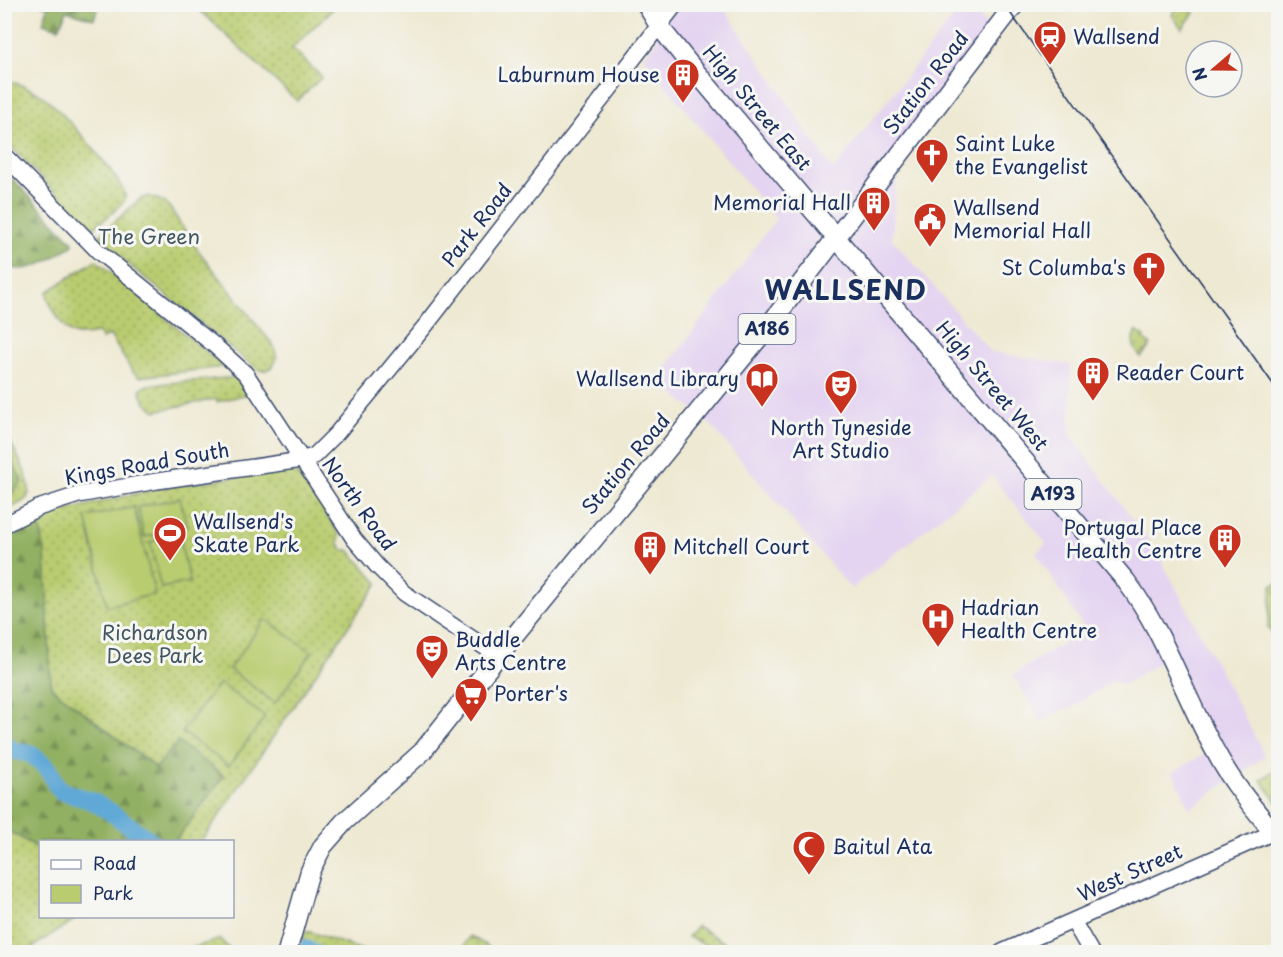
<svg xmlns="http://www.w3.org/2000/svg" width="1283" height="957" viewBox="0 0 1283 957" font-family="'Playpen Sans',sans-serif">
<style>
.built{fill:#e4d3f1}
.green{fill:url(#green-dots);stroke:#6a7e67;stroke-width:1.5}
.forest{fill:url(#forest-firs);stroke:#567060;stroke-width:1.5}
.pitch{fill:#b9cc70;stroke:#6a7e67;stroke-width:1.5}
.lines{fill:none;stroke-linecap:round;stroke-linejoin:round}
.river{stroke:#60a9d7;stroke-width:18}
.tertiary-casing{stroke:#3b4b6f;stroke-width:18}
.primary-casing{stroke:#3b4b6f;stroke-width:21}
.tertiary{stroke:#fff;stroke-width:15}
.primary{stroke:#fff;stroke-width:18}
.tram{stroke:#1b2f5e;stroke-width:1.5}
.labels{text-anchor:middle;stroke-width:6;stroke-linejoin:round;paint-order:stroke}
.shield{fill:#f6f6f2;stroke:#5d6b8a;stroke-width:1.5}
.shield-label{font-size:18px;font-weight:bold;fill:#1b2f5e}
.poi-label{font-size:20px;fill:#1b2f5e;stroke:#f6f6f2;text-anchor:start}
.street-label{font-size:20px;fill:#1b2f5e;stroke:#f6f6f2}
.park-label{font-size:20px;fill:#425662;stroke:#f6f6f2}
.district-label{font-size:26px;font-weight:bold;letter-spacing:1.5px;fill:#1b2f5e;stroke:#f6f6f2}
</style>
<defs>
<pattern id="green-dots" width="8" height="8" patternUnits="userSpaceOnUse" patternTransform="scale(1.5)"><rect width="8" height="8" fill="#b9cc70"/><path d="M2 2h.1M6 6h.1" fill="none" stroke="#96a65f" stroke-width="1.8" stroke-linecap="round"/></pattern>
<pattern id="forest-firs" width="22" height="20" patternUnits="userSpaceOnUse" patternTransform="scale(1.5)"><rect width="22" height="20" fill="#92b062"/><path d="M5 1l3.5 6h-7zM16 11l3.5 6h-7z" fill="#769054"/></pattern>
</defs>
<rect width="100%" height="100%" fill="#f6f6f2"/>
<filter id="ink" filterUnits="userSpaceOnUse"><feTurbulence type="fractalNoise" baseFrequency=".0167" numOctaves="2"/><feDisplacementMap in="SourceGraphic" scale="12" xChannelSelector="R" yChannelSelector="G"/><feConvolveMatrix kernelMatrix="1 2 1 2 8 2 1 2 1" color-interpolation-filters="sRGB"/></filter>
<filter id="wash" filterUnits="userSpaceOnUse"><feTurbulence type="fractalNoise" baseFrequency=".008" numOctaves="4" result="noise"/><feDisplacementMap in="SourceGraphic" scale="24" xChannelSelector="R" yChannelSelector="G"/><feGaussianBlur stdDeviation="1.35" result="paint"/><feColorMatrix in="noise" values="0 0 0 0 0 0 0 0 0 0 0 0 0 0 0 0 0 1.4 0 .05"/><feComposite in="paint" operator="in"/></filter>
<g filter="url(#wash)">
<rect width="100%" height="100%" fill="#eee9d2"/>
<!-- built -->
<path class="built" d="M639 5H722L833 170 954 16 966 5H971L989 29 897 171 892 239 991 352 1071 365 1070 435 1157 552 1265 756 1190 809 1173 772 1207 753 1160 662 1125 684 1112 681 1068 710 1065 708 1041 721 1013 675 1085 629 1036 553 1046 543 992 476 851 589 709 423 657 380 776 219 643 58 658 38Z"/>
<!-- green -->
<path class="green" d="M1179 4 1186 5 1194 13 1182 29 1172 15Z
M194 5H337L292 48 322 77 297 101Z
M5 79C17 84 32 88 43 96 57 106 130 185 125 199 122 207 98 224 91 230L13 149 5 128Z
M149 196 164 202 170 208 197 249 274 346 277 358C274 368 264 374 255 368L99 240 98 237 140 199Z
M96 260 222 365 223 367 139 377 132 371 110 335 102 339 98 333C90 334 81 337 74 334 64 331 46 301 47 292Z
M1136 331 1145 337 1144 340 1151 345 1141 357C1134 349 1130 341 1136 331Z
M236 377 248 394 217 402 215 399 156 411 145 402 140 392 141 388 148 385Z
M4 431C11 445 38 486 26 499 21 504 11 507 5 511Z
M283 470 296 473 305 480 339 534V544L343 550H349L378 583 202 841 40 842V916L79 917 40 942 28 952H5V534L42 516 160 488Z
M1276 583 1278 586V642L1268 627 1272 586Z
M1278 767V804L1261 780Z
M697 926 737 950 738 952H721L688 937Z
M305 930 368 952H319L302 944Z
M470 936 497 952H460Z
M220 939 232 952H191L192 948Z"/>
<!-- forest -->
<path class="forest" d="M41 5H99L94 19 67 11 59 28 43 23 48 7Z
M5 171 73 242V245C52 258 29 277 5 265Z
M4 441 22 482 12 493 5 482Z
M38 518 45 552 51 687 156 768 178 742 224 776 175 841 40 842V849L5 829 4 569 8 560 5 557V534Z"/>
<!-- pitch -->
<path class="pitch" d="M180 498 187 527 144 537 138 507Z
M134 507 155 594 107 606 86 517Z
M178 535 190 582 161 588 150 542Z
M265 619 312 652 275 703 229 669Z
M219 683 265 717 229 766 182 732Z"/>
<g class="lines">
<!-- river -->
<path class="river" d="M4 743 11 750 31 754 49 769 55 783 61 791 92 801 109 811 152 842
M306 949 313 952"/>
</g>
</g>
<g filter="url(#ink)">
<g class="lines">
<!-- tertiary casing -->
<g class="tertiary-casing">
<path id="tertiary" d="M4 155 99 252 214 345 246 374 354 539 377 566 404 593 498 656
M4 525 38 508 78 495 157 481 295 461 314 456 337 433 426 325 676 4
M1073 921 1091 952
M1002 952 1274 832"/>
</g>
<!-- primary casing -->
<g class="primary-casing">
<path id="primary" d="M646 4 659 26 691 66 1126 581C1166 634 1185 699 1218 756 1234 786 1257 812 1278 838
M657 4H668
M287 952 310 871 323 846 344 822 422 752 498 656 767 328 1015 4"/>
</g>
<!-- tertiary -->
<use href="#tertiary" class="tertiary"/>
<!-- primary -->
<use href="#primary" class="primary"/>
<!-- tram -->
<path class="tram" d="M1004 4 1278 391"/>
</g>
</g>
<!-- icons -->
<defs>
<g id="station-pin" transform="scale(1.725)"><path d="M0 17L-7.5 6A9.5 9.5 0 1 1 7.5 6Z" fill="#c8321e" stroke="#f6f6f2"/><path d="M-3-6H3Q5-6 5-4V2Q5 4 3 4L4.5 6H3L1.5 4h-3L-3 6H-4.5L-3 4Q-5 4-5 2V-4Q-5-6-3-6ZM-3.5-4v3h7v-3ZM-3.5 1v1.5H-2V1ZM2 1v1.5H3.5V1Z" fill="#fff"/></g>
<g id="building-pin" transform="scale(1.725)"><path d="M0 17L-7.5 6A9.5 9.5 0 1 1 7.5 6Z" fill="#c8321e" stroke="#f6f6f2"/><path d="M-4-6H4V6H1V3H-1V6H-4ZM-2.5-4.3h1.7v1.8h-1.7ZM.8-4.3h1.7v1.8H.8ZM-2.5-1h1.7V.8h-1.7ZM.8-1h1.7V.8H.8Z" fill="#fff"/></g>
<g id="church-pin" transform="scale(1.725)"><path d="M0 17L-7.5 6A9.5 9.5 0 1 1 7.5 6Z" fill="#c8321e" stroke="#f6f6f2"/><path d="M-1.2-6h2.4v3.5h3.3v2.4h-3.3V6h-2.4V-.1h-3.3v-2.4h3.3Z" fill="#fff"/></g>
<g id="civic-pin" transform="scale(1.725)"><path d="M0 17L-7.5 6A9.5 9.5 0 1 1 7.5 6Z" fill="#c8321e" stroke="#f6f6f2"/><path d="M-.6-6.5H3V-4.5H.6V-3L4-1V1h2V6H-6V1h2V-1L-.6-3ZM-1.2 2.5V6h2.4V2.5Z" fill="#fff"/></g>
<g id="library-pin" transform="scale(1.725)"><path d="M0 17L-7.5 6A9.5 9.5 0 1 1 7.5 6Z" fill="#c8321e" stroke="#f6f6f2"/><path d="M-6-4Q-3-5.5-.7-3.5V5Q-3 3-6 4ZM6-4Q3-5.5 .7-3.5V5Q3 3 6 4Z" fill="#fff"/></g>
<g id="theatre-pin" transform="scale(1.725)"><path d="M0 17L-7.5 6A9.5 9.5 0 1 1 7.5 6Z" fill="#c8321e" stroke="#f6f6f2"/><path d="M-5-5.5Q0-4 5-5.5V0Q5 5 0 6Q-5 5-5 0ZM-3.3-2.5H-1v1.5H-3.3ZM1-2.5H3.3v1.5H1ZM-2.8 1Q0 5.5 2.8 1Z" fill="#fff"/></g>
<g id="stadium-pin" transform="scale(1.725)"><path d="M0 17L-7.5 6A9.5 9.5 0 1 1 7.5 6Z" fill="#c8321e" stroke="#f6f6f2"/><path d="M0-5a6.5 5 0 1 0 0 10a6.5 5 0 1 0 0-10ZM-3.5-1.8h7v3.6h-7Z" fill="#fff"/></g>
<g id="hospital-pin" transform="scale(1.725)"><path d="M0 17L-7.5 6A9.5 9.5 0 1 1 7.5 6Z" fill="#c8321e" stroke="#f6f6f2"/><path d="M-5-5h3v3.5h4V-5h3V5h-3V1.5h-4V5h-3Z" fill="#fff"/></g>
<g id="supermarket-pin" transform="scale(1.725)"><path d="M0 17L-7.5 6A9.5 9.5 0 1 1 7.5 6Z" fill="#c8321e" stroke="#f6f6f2"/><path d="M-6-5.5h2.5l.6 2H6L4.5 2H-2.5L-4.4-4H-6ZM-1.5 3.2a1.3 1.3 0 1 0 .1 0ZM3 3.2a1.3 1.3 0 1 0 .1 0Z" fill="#fff"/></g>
<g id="mosque-pin" transform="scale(1.725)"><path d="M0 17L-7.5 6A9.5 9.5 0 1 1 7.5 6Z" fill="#c8321e" stroke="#f6f6f2"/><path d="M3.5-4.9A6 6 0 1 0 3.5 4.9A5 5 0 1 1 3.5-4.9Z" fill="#fff"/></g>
</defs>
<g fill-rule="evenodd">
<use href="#station-pin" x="1050" y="37"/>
<use href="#building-pin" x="683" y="75"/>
<use href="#church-pin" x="932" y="155"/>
<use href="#building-pin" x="874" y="203"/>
<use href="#civic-pin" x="930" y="219"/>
<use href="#church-pin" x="1149" y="268"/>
<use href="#building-pin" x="1093" y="373"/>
<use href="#library-pin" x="762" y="379"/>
<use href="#theatre-pin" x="841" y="386"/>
<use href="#stadium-pin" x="170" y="533"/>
<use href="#building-pin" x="1225" y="540"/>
<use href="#building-pin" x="650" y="547"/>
<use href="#hospital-pin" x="938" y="619"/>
<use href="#theatre-pin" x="432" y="651"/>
<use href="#supermarket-pin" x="471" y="694"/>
<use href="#mosque-pin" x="809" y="847"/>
</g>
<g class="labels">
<!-- shield labels -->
<g class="shield">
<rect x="738.5" y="314" width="57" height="30" rx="4.5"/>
<rect x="1024.5" y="479" width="57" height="30" rx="4.5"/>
</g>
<g class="shield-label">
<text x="767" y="335">A186</text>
<text x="1053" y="500">A193</text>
</g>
<!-- poi labels -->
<g class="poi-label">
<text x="1073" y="44">Wallsend</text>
<text x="660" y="82" text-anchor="end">Laburnum House</text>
<text x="955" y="151">Saint Luke<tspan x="955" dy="23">the Evangelist</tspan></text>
<text x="851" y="210" text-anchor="end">Memorial Hall</text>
<text x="953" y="215">Wallsend<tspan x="953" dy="23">Memorial Hall</tspan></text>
<text x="1126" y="275" text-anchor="end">St Columba's</text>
<text x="1116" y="380">Reader Court</text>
<text x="739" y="386" text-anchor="end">Wallsend Library</text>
<text x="841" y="435" text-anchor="middle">North Tyneside<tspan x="841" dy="23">Art Studio</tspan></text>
<text x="193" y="529">Wallsend's<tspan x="193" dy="23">Skate Park</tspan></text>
<text x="1202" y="535" text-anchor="end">Portugal Place<tspan x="1202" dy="23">Health Centre</tspan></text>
<text x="673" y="554">Mitchell Court</text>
<text x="961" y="615">Hadrian<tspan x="961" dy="23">Health Centre</tspan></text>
<text x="455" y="647">Buddle<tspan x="455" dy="23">Arts Centre</tspan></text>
<text x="494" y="701">Porter's</text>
<text x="832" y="854">Baitul Ata</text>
</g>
<!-- street labels -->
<g class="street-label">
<text transform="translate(926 83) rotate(-52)" y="7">Station Road</text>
<text transform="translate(757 108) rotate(50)" y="7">High Street East</text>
<text transform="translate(477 225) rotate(-52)" y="7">Park Road</text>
<text transform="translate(992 386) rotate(50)" y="7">High Street West</text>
<text transform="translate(147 464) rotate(-10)" y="7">Kings Road South</text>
<text transform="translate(626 464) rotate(-50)" y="7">Station Road</text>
<text transform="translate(359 504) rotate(54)" y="7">North Road</text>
<text transform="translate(1130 873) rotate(-24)" y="7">West Street</text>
</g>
<!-- park labels -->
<g class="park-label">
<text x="149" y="244">The Green</text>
<text x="155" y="640">Richardson<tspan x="155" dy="23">Dees Park</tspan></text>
</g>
<!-- district labels -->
<g class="district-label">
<text x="846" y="300">WALLSEND</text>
</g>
</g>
<!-- margin -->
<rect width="1283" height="957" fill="none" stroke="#f6f6f2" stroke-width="24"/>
<!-- legend -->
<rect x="39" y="840" width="195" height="78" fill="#f6f6f2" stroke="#9ea6b7" stroke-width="1.5"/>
<rect x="51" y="860" width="30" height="9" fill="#ffffff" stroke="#9ea6b7" stroke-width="1.5"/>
<text x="93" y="870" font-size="18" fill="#1b2f5e">Road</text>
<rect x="51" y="885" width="30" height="18" fill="#b9cc70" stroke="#9ea6b7" stroke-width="1.5"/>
<text x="93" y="900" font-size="18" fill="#1b2f5e">Park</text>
<!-- north arrow -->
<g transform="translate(1214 69) rotate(250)"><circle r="28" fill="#f6f6f2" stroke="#9ea6b7" stroke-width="1.5"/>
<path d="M0-4.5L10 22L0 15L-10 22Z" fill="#c8321e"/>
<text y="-9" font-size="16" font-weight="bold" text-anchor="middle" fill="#1b2f5e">N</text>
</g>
</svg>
